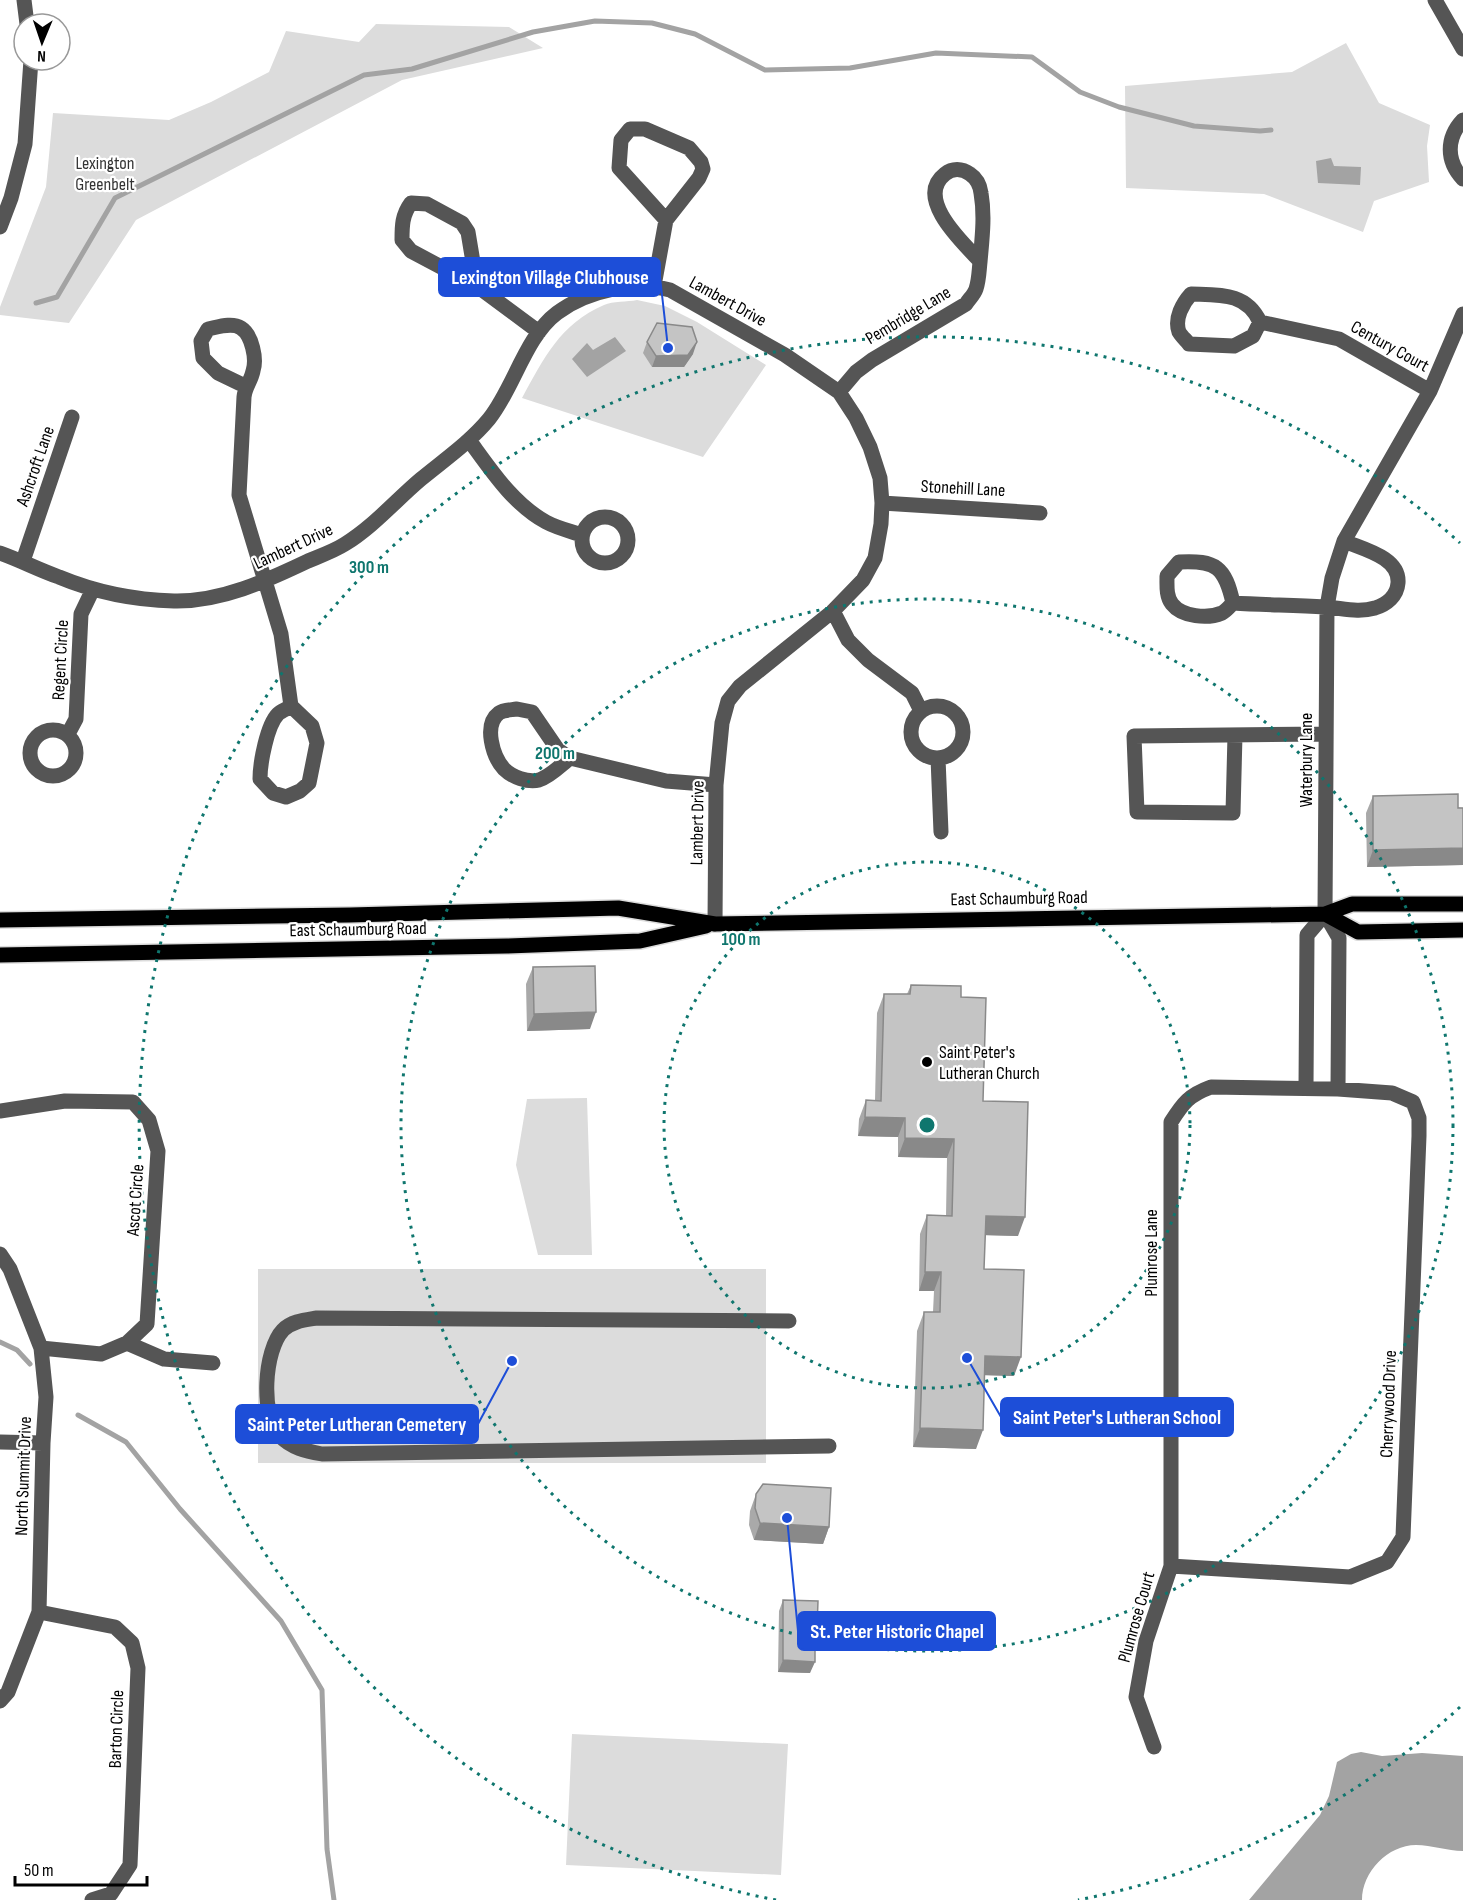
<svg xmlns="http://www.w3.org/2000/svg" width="1463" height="1900" viewBox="0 0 1463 1900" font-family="'Sofia Sans Condensed',sans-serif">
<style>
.green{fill:#dcdcdc}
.water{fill:#a3a3a3}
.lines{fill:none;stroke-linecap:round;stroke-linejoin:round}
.stream{stroke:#a3a3a3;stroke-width:5}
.major-casing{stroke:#dbdbdb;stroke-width:18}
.minor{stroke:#555;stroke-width:15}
.major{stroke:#000;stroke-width:15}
.wall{fill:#a9a9a9}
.shaded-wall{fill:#898989}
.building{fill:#c4c4c4;stroke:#898989;stroke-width:1.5}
.ring{fill:none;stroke:#0f766e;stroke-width:3;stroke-dasharray:3 6}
.poi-dot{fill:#000;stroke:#fff;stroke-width:2}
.labels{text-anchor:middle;stroke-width:4.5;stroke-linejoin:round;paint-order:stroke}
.park-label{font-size:18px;fill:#333;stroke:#fff}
.street-label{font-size:18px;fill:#000;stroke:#fff}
.poi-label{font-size:18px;fill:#000;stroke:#fff;text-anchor:start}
.centre{fill:#0f766e;stroke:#fff;stroke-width:3}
.ring-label{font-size:18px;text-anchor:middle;font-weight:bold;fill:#0f766e;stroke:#fff;stroke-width:4.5;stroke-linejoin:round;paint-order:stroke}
.leader{fill:none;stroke:#1d4ed8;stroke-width:2}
.callout-dot{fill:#1d4ed8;stroke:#fff;stroke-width:2}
.callout{fill:#1d4ed8;stroke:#1d4ed8;stroke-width:2}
.callout-label{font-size:20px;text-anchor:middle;font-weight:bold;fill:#fff}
</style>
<rect width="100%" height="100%" fill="#fff"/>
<!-- green -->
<path class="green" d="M376 24 509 27 543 48 402 80 136 220 69 323 0 315V307L46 187 53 113 169 120 211 102 269 72 286 31 359 42Z
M1346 43 1379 103 1430 125 1427 146 1429 182 1374 201 1363 232 1264 194 1126 188 1125 86 1292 72Z
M637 300 665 306 697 322 766 365 703 457 522 398C544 358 560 324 604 305 613 301 627 302 637 300Z
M587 1098 592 1255H538L516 1165 527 1099Z
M258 1269H766V1463H258Z
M572 1734 788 1744 781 1875 566 1865Z"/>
<!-- water -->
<path class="water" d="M1331 158 1334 166 1361 167 1360 185 1318 183 1316 161Z
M615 337 626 351 587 377 572 359 587 343 593 350Z
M1361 1752 1382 1756 1422 1753 1463 1756V1851C1447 1851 1432 1845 1416 1845 1388 1845 1362 1872 1362 1900H1249L1320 1815 1329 1796 1337 1762 1351 1754Z"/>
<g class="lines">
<!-- stream -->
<path class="stream" d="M36 303 57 297 115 198 364 75 412 69 533 32 595 21 652 23 695 34 765 70 850 68 936 53 1032 57 1080 92 1119 107 1194 126 1260 131 1271 130
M0 1342 17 1350 30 1364
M78 1415 126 1442 180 1509 281 1621 322 1690 327 1849 334 1900"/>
<!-- major casing -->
<g class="major-casing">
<path id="major" d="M1325 914 1358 932 1463 930
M0 920 350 915 618 908 715 924 1325 914 1352 904H1463
M0 955 507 946 640 941 706 926"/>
</g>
<!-- minor -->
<path class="minor" d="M24 0 27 24
M1435 0 1463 49
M1463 120C1446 138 1446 161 1463 179
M0 227 11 198 25 144 31 60
M477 286 468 232 462 223 427 204 411 203C402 215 402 226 402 240L411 251 477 286 539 332
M654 286 666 220 699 178 703 169 701 162 689 148 645 129H630L621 140 619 168 666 220
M1191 294C1219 295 1246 292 1260 322L1253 336 1234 346 1189 344C1187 341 1181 336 1179 332 1174 318 1183 303 1191 294Z
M1260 322 1339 339 1430 391
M245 386 218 373 203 358 201 341 208 329C218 327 232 322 241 328 252 335 257 359 253 371 251 381 245 387 244 397L239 495 281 634 291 706
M839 392 856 372 872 360 966 304C969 299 974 295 976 289 979 280 979 271 980 262 982 239 985 216 981 193 980 185 976 178 970 174 962 168 952 168 945 174 914 198 963 243 980 261
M469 440C491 470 513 504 546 522 557 528 570 531 582 535
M882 503 1040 513
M582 540a23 23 0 1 1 46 0a23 23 0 1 1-46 0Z
M0 553C20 560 39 570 59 577 95 592 135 600 174 601 221 602 266 581 308 561 320 556 334 551 345 544 373 527 396 500 421 479 444 460 470 442 489 419 514 388 525 337 557 313 588 290 634 281 670 290L785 355 839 392 856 418 870 447 880 478 882 503 881 524 875 558 863 580 833 611 740 686 728 701 722 723 716 785 715 924
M23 561 72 417
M1233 603C1225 567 1216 560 1179 562L1167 576C1167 586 1166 596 1172 604 1182 617 1208 619 1222 613 1226 611 1230 606 1233 603 1264 605 1294 605 1325 607 1342 608 1358 613 1375 608 1387 604 1397 596 1398 583 1400 557 1362 549 1344 541
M833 611 848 640 868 660 912 693 921 711
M291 706 312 726 317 743 309 783 300 791 286 797 273 793 260 779C260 763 267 725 278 714 281 711 287 709 291 706Z
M911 732a26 26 0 1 1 52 0a26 26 0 1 1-52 0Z
M517 709 532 712 558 750 570 758C561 765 551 776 539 780 528 783 512 777 504 769 493 757 483 725 499 713 503 710 511 710 517 709Z
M30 753a23 23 0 1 1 46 0a23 23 0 1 1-46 0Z
M68 734 76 719 81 614 93 589
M1235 735 1233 813 1137 812 1134 736 1326 734
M570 758 666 781 716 785
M938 758 941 832
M1306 1088 1307 935 1325 914
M1338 1089 1339 938 1325 914 1327 607 1332 578 1344 541 1430 391 1463 314
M0 1111 65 1101 133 1102 149 1120 158 1151 147 1324 127 1343 101 1354 41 1348
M0 1254 10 1269 41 1348 46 1397 43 1443 39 1612 8 1692 0 1701
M789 1321 317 1318C305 1320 292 1321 283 1330 264 1350 260 1416 280 1436 291 1448 306 1451 322 1454L829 1446
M127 1343 164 1359 213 1363
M0 1442 43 1443
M39 1612 115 1627 132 1643 138 1668 130 1865 111 1894 92 1900
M1154 1747 1136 1697 1146 1641 1171 1566V1122C1183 1103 1189 1095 1211 1087L1338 1089 1392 1093 1413 1102 1419 1118V1136L1403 1537 1387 1562 1350 1577 1171 1566"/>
<!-- major -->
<use href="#major" class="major"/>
</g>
<!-- wall -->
<path class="wall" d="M647 342 693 354 684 367H652L643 353Z
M1373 796 1463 808V865L1367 867 1366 813Z
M533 967 590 1029 527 1031 526 984Z
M911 985 961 997 983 1101 1018 1236 985 1235 984 1269 1014 1376 984 1375 976 1449 913 1447 917 1331 924 1312H933L934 1291H919L920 1234 927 1215 946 1216 947 1158 898 1157V1137L858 1136 859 1119 866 1100 875 1101 877 1013 884 994H907Z
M756 1494 829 1527 823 1544 754 1540 749 1525 750 1511Z
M783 1600 815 1633 810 1673 778 1672 779 1611Z"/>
<!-- shaded-wall -->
<path class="shaded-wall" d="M697 342 693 354 684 367H652L656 356Z
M1463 848V865L1367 867 1373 850Z
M596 1012 590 1029 527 1031 534 1014Z
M865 1117 905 1118 898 1137 858 1136Z
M905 1138 954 1139 947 1158 898 1157Z
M986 1216 1025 1217 1018 1236 979 1235Z
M925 1272H941L934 1291H919Z
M985 1356 1021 1357 1014 1376 978 1375Z
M920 1428 983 1430 976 1449 913 1447Z
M760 1523 829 1527 823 1544 754 1540Z
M783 1660 815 1662 810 1673 778 1672Z"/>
<!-- building -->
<path class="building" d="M657 323 692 327 697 342 688 355 656 356 647 342Z
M1458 794V808H1463V848L1373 850V796Z
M595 966 596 1012 534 1014 533 967Z
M911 985 961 986V997L986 998 983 1101 1028 1102 1025 1217 986 1216 984 1269 1024 1270 1021 1357 985 1356 983 1430 920 1428 924 1312H940L941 1272H925L927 1215 952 1216 954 1139 905 1138V1118L865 1117 866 1100 881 1101 884 994H910Z
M763 1484 831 1488 829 1527 760 1523 755 1508 756 1494Z
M783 1600 818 1601 817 1628H815V1662L783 1660Z"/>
<!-- distance rings -->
<g class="ring">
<circle cx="927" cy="1125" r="263"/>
<circle cx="927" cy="1125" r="526"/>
<path d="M1460 1707A789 789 0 0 1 1078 1900M776 1900A789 789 0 1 1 1460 543"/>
</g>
<!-- markers -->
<circle class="poi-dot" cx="927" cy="1062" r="6"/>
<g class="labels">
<!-- park labels -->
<g class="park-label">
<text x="105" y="169">Lexington<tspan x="105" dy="21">Greenbelt</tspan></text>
</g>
<!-- street labels -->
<g class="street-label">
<text transform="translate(728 301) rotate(29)" y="6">Lambert Drive</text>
<text transform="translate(908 315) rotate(-31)" y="6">Pembridge Lane</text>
<text transform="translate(1390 346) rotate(29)" y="6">Century Court</text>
<text transform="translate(35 466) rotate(-71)" y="6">Ashcroft Lane</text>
<text transform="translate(963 488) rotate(3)" y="6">Stonehill Lane</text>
<text transform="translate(293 546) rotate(-25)" y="6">Lambert Drive</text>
<text transform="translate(60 660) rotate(-87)" y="6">Regent Circle</text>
<text transform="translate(1306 760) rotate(-90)" y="6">Waterbury Lane</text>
<text transform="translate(697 823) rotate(-89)" y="6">Lambert Drive</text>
<text transform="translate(1019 898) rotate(-1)" y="6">East Schaumburg Road</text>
<text transform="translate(358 929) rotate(-1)" y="6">East Schaumburg Road</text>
<text transform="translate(135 1200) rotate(-86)" y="6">Ascot Circle</text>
<text transform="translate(1151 1253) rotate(-90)" y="6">Plumrose Lane</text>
<text transform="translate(1388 1404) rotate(-88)" y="6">Cherrywood Drive</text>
<text transform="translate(23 1476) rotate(-88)" y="6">North Summit Drive</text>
<text transform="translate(1136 1617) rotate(-74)" y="6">Plumrose Court</text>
<text transform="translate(116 1729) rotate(-88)" y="6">Barton Circle</text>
</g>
<!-- poi labels -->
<g class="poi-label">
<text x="939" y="1058">Saint Peter's<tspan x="939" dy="21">Lutheran Church</tspan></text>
</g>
</g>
<circle cx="927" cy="1125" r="9" class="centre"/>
<g class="ring-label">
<text x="369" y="573">300 m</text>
<text x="555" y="759">200 m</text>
<text x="741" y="945">100 m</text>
</g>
<!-- callouts -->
<path class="leader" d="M668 348L660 277M967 1358L1001 1417M512 1361L478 1424M787 1518L798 1631"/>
<g class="callout-dot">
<circle cx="668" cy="348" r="6"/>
<circle cx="967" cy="1358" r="6"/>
<circle cx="512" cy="1361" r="6"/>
<circle cx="787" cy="1518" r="6"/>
</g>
<g class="callout">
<rect x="439" y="258" width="221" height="38" rx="6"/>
<rect x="1001" y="1398" width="232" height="38" rx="6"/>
<rect x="236" y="1405" width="242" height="38" rx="6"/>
<rect x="798" y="1612" width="197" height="38" rx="6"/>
</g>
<g class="callout-label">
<text x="550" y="284">Lexington Village Clubhouse</text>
<text x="1117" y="1424">Saint Peter's Lutheran School</text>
<text x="357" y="1431">Saint Peter Lutheran Cemetery</text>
<text x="897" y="1638">St. Peter Historic Chapel</text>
</g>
<!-- north arrow -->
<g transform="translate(42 42) rotate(182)"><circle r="28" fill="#ffffff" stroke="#999999" stroke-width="1.5"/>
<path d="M0-4.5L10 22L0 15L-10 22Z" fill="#000000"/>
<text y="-9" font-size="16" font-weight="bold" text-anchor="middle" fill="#000000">N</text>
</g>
<!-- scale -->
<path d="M15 1876v9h132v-9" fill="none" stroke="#000000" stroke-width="3"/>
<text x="24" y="1876" font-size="18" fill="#000000" stroke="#ffffff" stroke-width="4.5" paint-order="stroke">50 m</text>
</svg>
